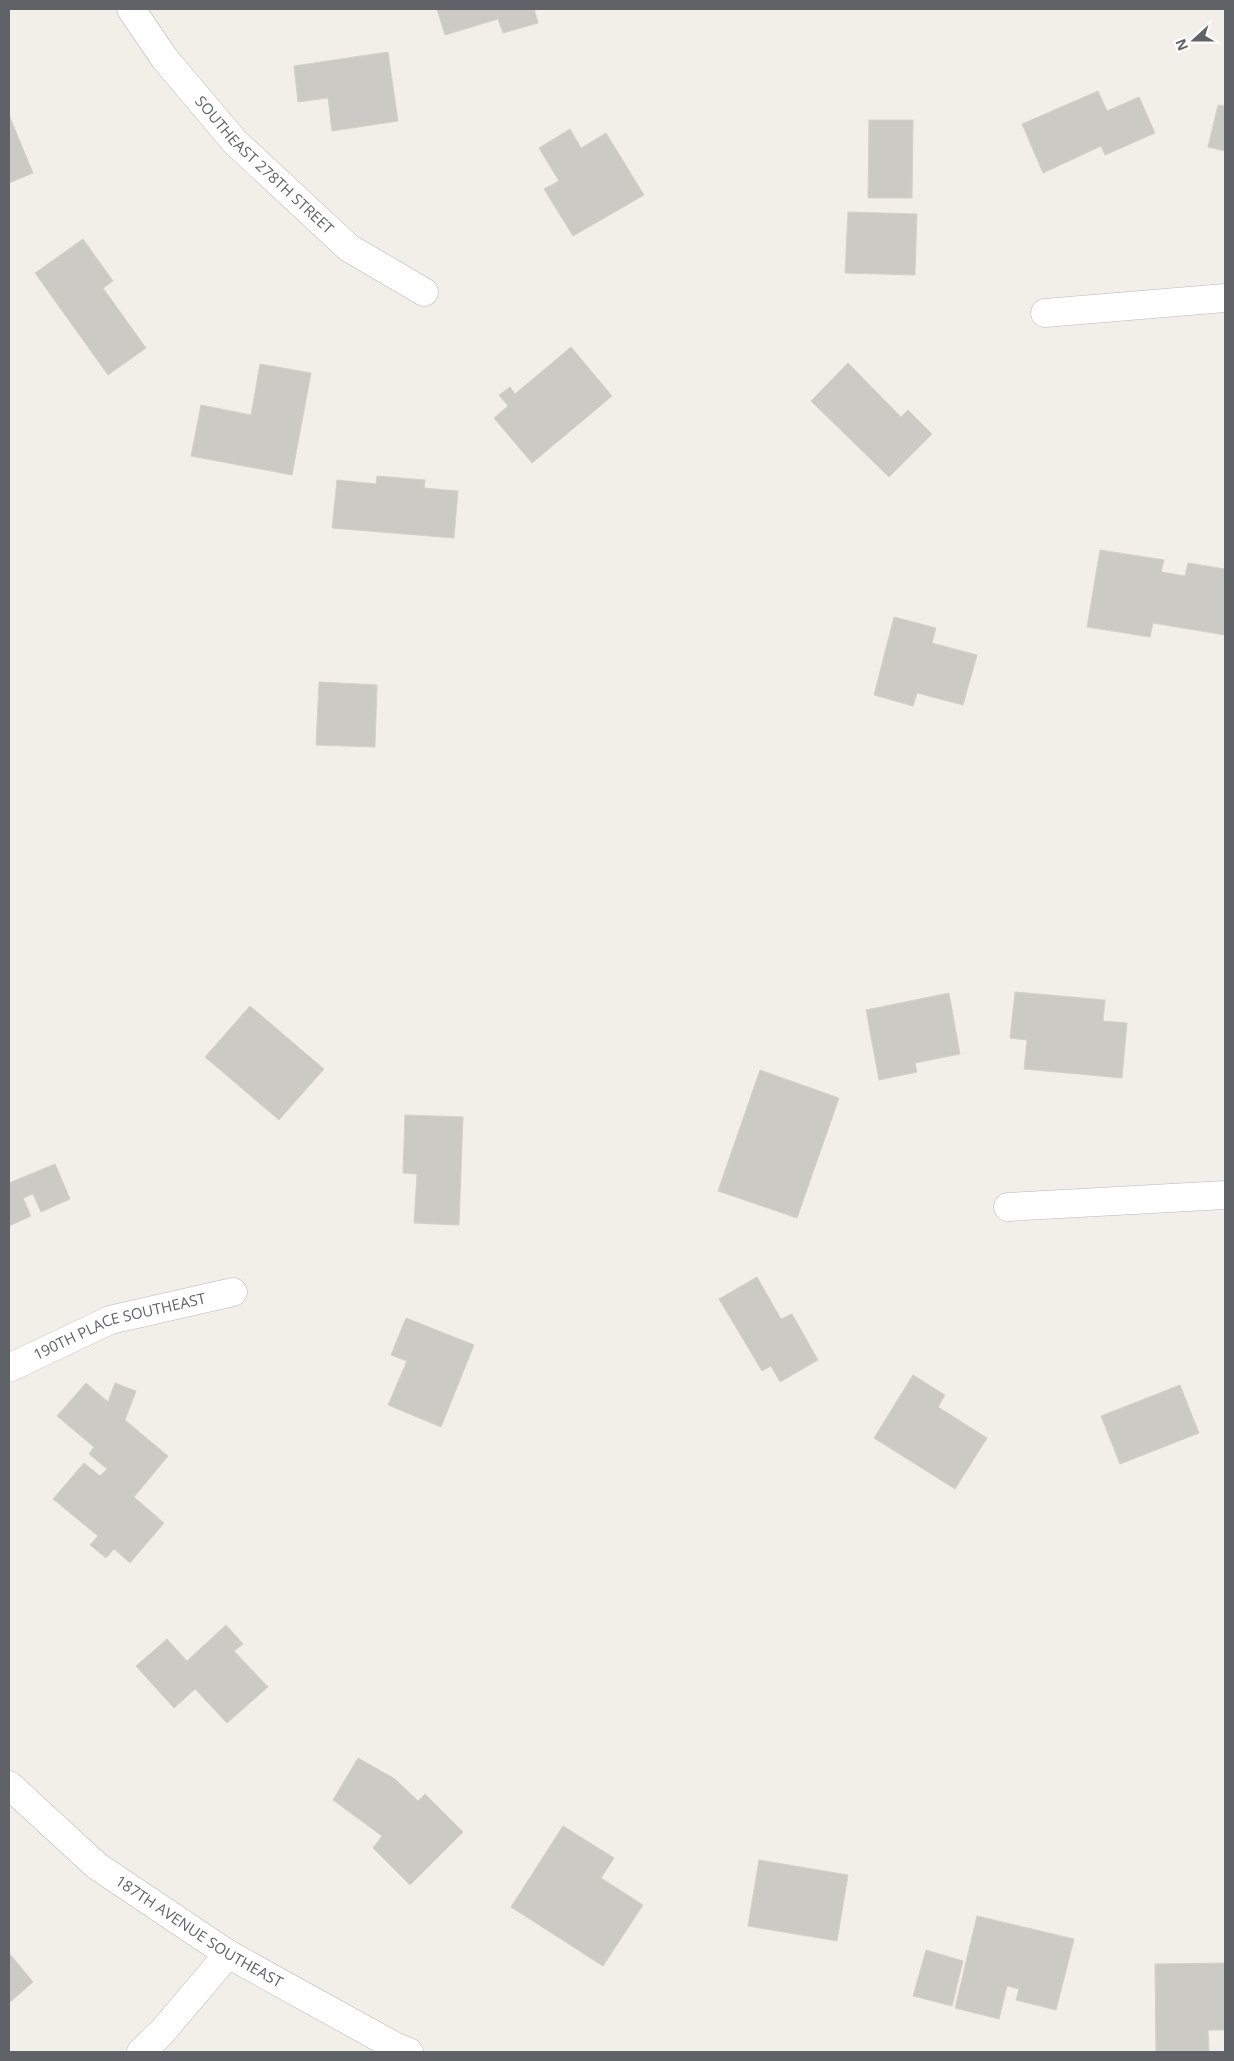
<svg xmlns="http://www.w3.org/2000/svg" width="1234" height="2061" viewBox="0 0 1234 2061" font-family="'Open Sans',sans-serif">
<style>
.building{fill:#cccac5;stroke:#d6d1c6}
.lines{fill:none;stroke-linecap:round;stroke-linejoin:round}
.minor-casing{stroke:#b5b8bc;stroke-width:29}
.minor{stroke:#fff;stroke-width:28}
.labels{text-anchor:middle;stroke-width:4;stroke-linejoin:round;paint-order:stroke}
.street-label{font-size:15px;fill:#5f6368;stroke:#fff}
</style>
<rect width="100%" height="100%" fill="#f1efe8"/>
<!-- building -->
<path class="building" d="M437 9H534L538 23 503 33 498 19 445 35Z
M388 52 398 121 332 131 328 98 298 102 294 66Z
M1098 91 1107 111 1139 97 1155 133 1105 155 1101 146 1043 173 1022 124Z
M1218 105 1225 106V151L1208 147Z
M9 115 33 173 9 183Z
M869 120H913L912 198H868Z
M570 129 581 148 606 133 644 195 573 236 544 189 559 181 539 148Z
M848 212 917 214 915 275 845 273Z
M83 239 113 281 103 288 146 348 108 375 35 273Z
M571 347 612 396 532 463 494 418 508 406 499 395 510 387 515 394Z
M848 363 901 417 908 410 932 434 889 477 811 401Z
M260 364 311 373 292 475 191 456 201 405 251 415Z
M377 476 425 480 424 488 458 491 454 538 332 528 337 480 376 484Z
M1100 550 1164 560 1161 572 1185 576 1188 563 1225 569V635L1153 623 1150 637 1087 627Z
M894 617 936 628 932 643 977 655 963 705 917 693 913 706 874 695Z
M319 682 377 685 375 747 316 745Z
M1015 992 1105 1000 1103 1021 1127 1023 1122 1078 1024 1069 1027 1040 1010 1038Z
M949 993 960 1054 915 1063 917 1072 879 1080 866 1010Z
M250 1006 324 1069 279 1120 205 1057Z
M760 1070 839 1098 797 1218 718 1191Z
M405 1115 463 1117 459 1225 414 1223 417 1174 403 1173Z
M55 1164 70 1199 41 1212 33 1194 23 1198 31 1216 9 1226V1182V1183Z
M757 1277 781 1319 792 1314 818 1360 780 1382 771 1366 762 1371 719 1299Z
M406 1318 474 1345 441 1427 388 1405 407 1361 391 1355Z
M913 1375 945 1395 938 1407 987 1438 955 1489 874 1438Z
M86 1383 108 1402 115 1383 136 1391 125 1420 168 1456 134 1497 164 1523 130 1563 114 1549 106 1558 90 1545 98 1536 53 1499 84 1463 100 1476 107 1469 89 1454 94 1447 57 1416Z
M1180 1385 1199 1433 1120 1464 1101 1416Z
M226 1625 243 1644 234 1651 268 1687 227 1723 195 1689 174 1708 136 1666 167 1639 187 1661Z
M358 1758 395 1779 418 1801 425 1794 463 1832 410 1885 373 1848 382 1836 333 1800Z
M563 1826 614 1858 601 1878 643 1905 603 1966 511 1907Z
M759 1860 848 1875 837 1941 748 1926Z
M977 1916 1074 1939 1056 2010 1016 2000 1019 1989 1007 1986 999 2019 955 2008Z
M926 1950 963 1961 952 2006 913 1996Z
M9 1953 33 1982 9 2003Z
M1225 1963V2030H1208L1209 2052H1156L1155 1964Z"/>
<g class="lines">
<!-- minor casing -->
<g class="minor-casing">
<g id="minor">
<path id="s1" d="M131 9 165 59 235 142 349 248 424 292"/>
<path d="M1045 313 1225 298"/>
<path d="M1008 1207 1225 1195"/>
<path id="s2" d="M9 1368 110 1320 233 1292"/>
<path id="s3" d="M9 1785 97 1866 228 1954 396 2047 409 2052"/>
<path d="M141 2052 162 2032 228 1954"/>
</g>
</g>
<!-- minor -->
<use href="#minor" class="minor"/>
</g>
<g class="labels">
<!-- street labels -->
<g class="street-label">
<text dy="5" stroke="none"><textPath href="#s1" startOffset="206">SOUTHEAST 278TH STREET</textPath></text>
<text dy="5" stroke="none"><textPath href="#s2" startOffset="119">190TH PLACE SOUTHEAST</textPath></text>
<text dy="5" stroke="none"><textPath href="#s3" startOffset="241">187TH AVENUE SOUTHEAST</textPath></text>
</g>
</g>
<!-- border -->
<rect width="1234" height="2061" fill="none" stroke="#5f6368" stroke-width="20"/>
<!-- north arrow -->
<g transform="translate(1194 40) rotate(249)" stroke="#ffffff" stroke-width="4" paint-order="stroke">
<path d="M0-4L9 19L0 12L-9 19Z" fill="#5f6368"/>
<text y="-8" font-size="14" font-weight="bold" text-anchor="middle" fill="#5f6368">N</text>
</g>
</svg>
